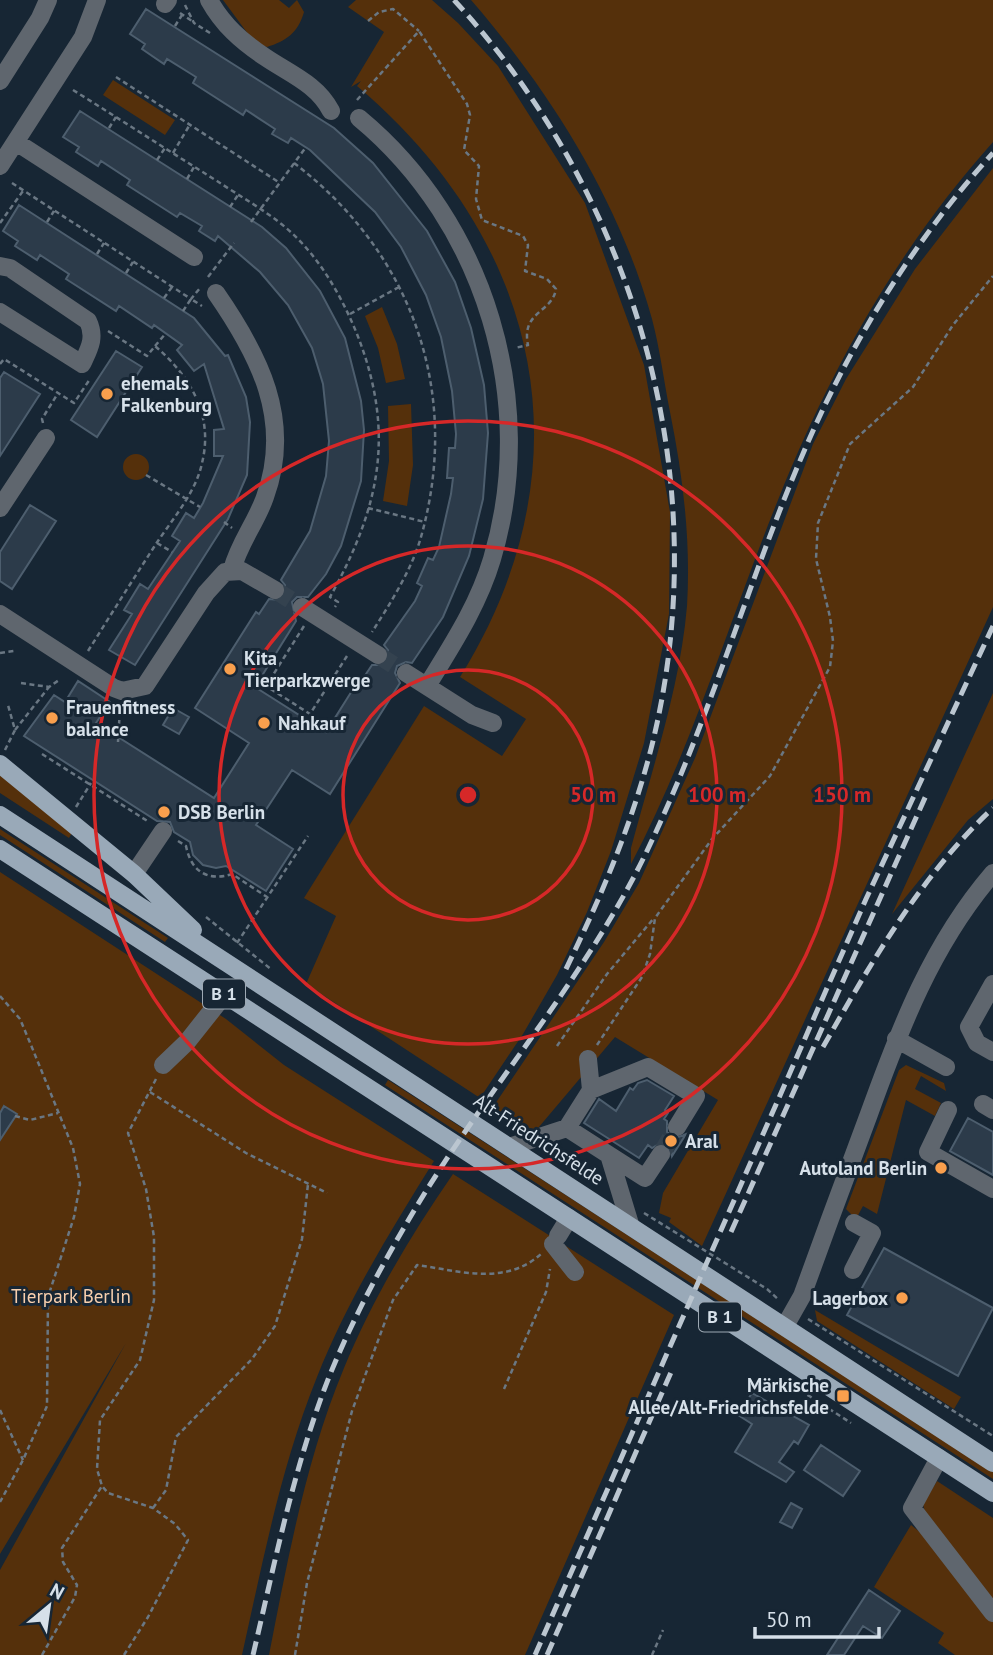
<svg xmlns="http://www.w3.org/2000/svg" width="993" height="1655" viewBox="0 0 993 1655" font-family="'PT Sans',sans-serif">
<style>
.green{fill:#55300b}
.building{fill:#2c3b4a;stroke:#4d5e6e;stroke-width:2}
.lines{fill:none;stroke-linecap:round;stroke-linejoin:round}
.minor-tunnel{stroke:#34424f;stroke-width:18;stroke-dasharray:18 9;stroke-linecap:butt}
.path{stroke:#6a7783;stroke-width:2.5;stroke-dasharray:5 3.5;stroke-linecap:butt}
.minor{stroke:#5f666e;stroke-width:18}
.major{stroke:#99a9b8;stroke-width:18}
.rail{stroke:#bbc6d0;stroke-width:5;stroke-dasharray:14 7;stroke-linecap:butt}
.ring{fill:none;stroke:#d62828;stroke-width:3.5}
.poi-dot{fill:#f99f4d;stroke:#172634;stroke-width:2.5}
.labels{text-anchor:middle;stroke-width:6;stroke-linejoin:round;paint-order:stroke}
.shield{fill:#172634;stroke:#9da8b3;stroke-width:2}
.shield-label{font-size:18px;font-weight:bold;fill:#d6e0e9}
.poi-label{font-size:19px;font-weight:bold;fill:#d6e0e9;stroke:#172634;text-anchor:start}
.street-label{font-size:19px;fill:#d6e0e9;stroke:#172634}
.park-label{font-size:19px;fill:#f8cfad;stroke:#172634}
.centre{fill:#d62828;stroke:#172634;stroke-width:3.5}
.ring-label{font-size:21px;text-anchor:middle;font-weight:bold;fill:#d62828;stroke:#172634;stroke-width:6;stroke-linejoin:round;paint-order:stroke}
</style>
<rect width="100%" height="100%" fill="#172634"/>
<!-- green -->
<path class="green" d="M223 0H279L289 8 297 0 304 12C298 33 286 41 267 47L254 42Z
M356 0H432L458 23 498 66 585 203 644 365 670 512 669 614 644 743 611 851 587 912 557 975 523 1034 480 1098 306 984 336 916 304 898 424 706 502 756 526 719 460 677C591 467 543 243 357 86L361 81 351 87 384 32 348 7Z
M471 0H993V142C899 247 830 369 778 500 729 621 692 748 631 864V848C652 769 680 688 687 606 691 541 683 476 670 412 664 382 660 349 652 319 619 201 551 92 471 0Z
M113 80 175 120 165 135 103 95Z
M993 168V607L702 1246 669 1222 671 1218 659 1213 663 1193 718 1100 615 1037 533 1134 493 1107 604 942 639 883 695 758 813 444 846 379 915 269Z
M382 307 397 344 405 379 386 383 378 348 365 316Z
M411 404 413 465 407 506 383 501 389 461 388 406Z
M123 467a13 13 0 1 1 26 0a13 13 0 1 1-26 0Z
M993 693V799L968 820 892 914Z
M0 775 72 833 69 838 0 793Z
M0 829 168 938 165 942 0 835Z
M0 872 226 1019 284 1065 434 1161C391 1230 347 1301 317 1377 281 1466 263 1561 242 1655H0V1570L126 1343 0 1554Z
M906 1065 944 1083 946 1091 921 1076 915 1089 941 1103 935 1116 906 1100 877 1214 863 1206 856 1219 846 1209 899 1070Z
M388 1080 993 1472V1479L385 1085Z
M453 1174 674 1315 525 1655H269C288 1558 306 1459 344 1368 373 1298 411 1235 453 1174Z
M815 1310 961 1397 954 1409 817 1321Z
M937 1481 993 1518V1606L926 1517 923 1504Z
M911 1525 931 1541 993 1622V1655H955L938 1643 944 1633 874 1587Z"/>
<!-- building -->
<path class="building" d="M146 9 334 128 373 163 427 231 455 282 471 328 484 385 488 433 483 499 469 556 443 617 412 663 406 662 397 666 395 673 400 683 330 794 292 770 256 825 293 849 266 891 226 866 216 868 203 865 193 855 190 842 174 832 170 822 157 821 24 736 54 695 65 702 78 681 110 702 96 723 214 798 249 743 195 708 256 612 259 614 269 599 280 600 285 595V585L281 580 310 531 326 476 329 441 323 384 312 348 288 305 260 272 218 236 215 241 199 231 202 226 180 213 177 217 127 185 130 180 101 161 98 166 76 152 79 147 63 137 80 111 262 227 286 248 320 291 345 338 361 401 364 430 361 481 341 546 326 574 308 597H297L292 602 296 621 255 687 326 732 360 678 362 680 372 665H383L388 660V650L384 645 415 601 422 586 417 583 428 558 433 560 439 547 451 494 453 478H447L449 448H455L456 434 452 391 441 337 426 295 401 247 375 212 310 150 291 138 288 143 272 134 275 129 246 110 243 115 193 83 196 77 167 59 164 64 142 49 145 44 130 34Z
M19 205 194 318 225 356 228 355 246 397 250 422 247 475 228 519 135 665 109 650 132 614 124 610 140 584 148 589 180 541 172 536 186 513 194 518 203 503 223 456H214V430L224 429 204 364 194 371 177 350 182 345 154 325 152 328 119 306 116 311 66 279 69 274 40 255 37 260 15 246 18 241 3 231Z
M116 351 142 367 97 437 71 420Z
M4 372 40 394 0 456V378Z
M30 505 56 521 12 589 0 581V552Z
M173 708 189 717 179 734 163 725Z
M647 1080 674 1096 665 1110 668 1113 664 1119 667 1121V1132L676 1138 686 1134 672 1156 671 1148 661 1143 652 1148 648 1145 639 1158 584 1123 599 1099 616 1111 630 1088 633 1090 638 1083Z
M4 1106 17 1114 0 1140V1113Z
M968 1118 993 1132V1175L950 1151Z
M884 1248 993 1308 958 1376 847 1315Z
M752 1393 809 1425 798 1444 794 1441 779 1462 794 1472 786 1482 735 1452 752 1424 738 1415Z
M821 1445 860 1471 843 1496 804 1470Z
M791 1503 802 1509 792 1528 780 1522Z
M869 1590 900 1611 882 1638 863 1626 844 1655H827Z"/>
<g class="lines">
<!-- minor-tunnel -->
<path class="minor-tunnel" d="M275 590 302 607
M378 655 406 673
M661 1154 677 1127"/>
<!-- path -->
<path class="path" d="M185 5 194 23 210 33
M180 13 192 21
M368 21 379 12 393 9 419 31
M175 26 182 15
M116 77 280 183
M73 90C121 120 169 151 217 181 244 199 276 216 299 240 325 267 343 300 357 334 396 433 380 507 330 597L338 602 335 607
M357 100 419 31 467 104 470 115 464 150 479 166 476 199 482 220 523 236 528 245 525 271 547 279 556 289C552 313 521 311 528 345L515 348
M109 128 116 117
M173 153 189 126
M157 160 165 148
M294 163C412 253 462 392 421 537 412 569 390 604 372 632
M187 179 194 167
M12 183 191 299 200 288
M230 207 238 195
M47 222 54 211
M251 222 306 147
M0 223 23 191
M97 254 104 243
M126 273 133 262
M208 277 234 243
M164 298 172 287
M183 311 191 299 202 306
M350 314 399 287
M155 346 166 333
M0 364 4 359 74 403 90 379
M43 423 42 419 58 393
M146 475 200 507
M368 508 425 522
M224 522 232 528
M157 543 172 552
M304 626 266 686 310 714 347 656
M88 651C110 616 132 581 154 547 170 522 196 493 202 463 214 415 190 376 155 346L147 356 108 331
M0 653 14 651
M21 683 49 687 59 680
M15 730 49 687
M118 742 120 708
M5 750 15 730 8 705
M42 754 149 822
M76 807 91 783
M178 841 186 846C191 871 207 882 232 874L267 897
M206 917 272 970
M237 943 308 836
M0 996 20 1019 31 1045 73 1148 80 1184 74 1217 48 1297 47 1406 23 1460 0 1502
M597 1045 642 977 650 954 655 918 712 839 770 776 830 667 833 641 830 617 816 559 818 523 850 444 913 387 953 325 993 276
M557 1046 607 974 654 918
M150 1092 246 1153 327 1193
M15 1116 30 1120 58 1113
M644 1213 767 1289 779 1300
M808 1319 993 1436
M786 1381 851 1423
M504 1389 546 1292 550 1269
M0 1410 23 1460
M153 1508 166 1490 176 1437 252 1359 275 1326 302 1239 308 1184
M42 1655 75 1597 77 1585 63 1562 62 1548 102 1486
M124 1655 148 1617 188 1540 175 1524 153 1508 108 1493 102 1486 97 1469 100 1420 140 1360 154 1300V1237L146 1189 128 1133 156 1079
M295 1655 307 1583 352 1411 393 1300 417 1265C460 1271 505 1286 541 1254
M652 1655 663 1630"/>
<!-- minor -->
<path class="minor" d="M209 0C223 25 241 41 265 57 290 74 317 84 331 111
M165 4 168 0
M0 81 40 18 48 0
M359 118C486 223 539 402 492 559 478 606 452 645 427 686
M16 142 194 257
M0 166 83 37 97 0
M0 266 10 268 88 321C96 338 89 349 82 364L0 312
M216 293C259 355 293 420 265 497 256 523 239 543 232 570
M0 508 46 438
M302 607 378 655
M0 614 114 688 122 691 145 686 206 593 225 572 242 571 275 590
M406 673 472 715 493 723
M134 874 163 831
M993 984 969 1027 977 1043 993 1052
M896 1039 946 1067
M588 1059 591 1090
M163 1065 187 1042 225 994
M983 1104 993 1110
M948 1110 928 1152 993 1189
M567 1128 591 1090 648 1067 696 1096 677 1127
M512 1146 567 1128 609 1155 630 1224
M609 1155 645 1178 661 1154
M558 1236 569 1218
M553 1244 575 1272
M853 1270 872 1233 854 1223
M785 1326 802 1296C824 1235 846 1175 869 1114 900 1028 932 944 993 873
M939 1458 912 1508 993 1613"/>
<!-- major -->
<path class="major" d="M0 764 134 874 193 930
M0 815 993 1463
M0 849 993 1493"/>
<!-- rail -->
<path class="rail" d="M454 0C638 200 718 484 651 749 631 827 600 899 565 971
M823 1047C871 963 921 875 993 808
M731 1232 928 791
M253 1655C275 1562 294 1466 329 1377 350 1325 377 1274 405 1226 478 1099 581 986 645 855 713 715 752 564 817 422 861 326 922 231 993 153
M535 1655 866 899 993 626
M547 1655 672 1370"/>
</g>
<!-- distance rings -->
<g class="ring">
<circle cx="468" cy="795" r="125"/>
<circle cx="468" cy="795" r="249"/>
<circle cx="468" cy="795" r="374"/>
</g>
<!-- markers -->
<g class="poi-dot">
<circle cx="107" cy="394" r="7"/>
<circle cx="230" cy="669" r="7"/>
<circle cx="52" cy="718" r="7"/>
<circle cx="264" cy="723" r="7"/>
<circle cx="164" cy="812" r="7"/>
<circle cx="671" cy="1141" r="7"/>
<circle cx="941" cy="1168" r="7"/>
<circle cx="902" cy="1298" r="7"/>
<rect x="836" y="1389" width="14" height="14" rx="3.5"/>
</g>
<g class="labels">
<!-- shield labels -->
<g class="shield">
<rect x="203" y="979.5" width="42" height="29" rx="5"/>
<rect x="699" y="1302.5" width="42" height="29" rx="5"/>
</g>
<g class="shield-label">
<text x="224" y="1000">B 1</text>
<text x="720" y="1323">B 1</text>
</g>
<!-- poi labels -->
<g class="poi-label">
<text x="121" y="390">ehemals<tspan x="121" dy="22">Falkenburg</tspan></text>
<text x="244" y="665">Kita<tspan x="244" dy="22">Tierparkzwerge</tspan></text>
<text x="66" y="714">Frauenfitness<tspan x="66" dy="22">balance</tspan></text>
<text x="278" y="730">Nahkauf</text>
<text x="178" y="819">DSB Berlin</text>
<text x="685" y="1148">Aral</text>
<text x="927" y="1175" text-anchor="end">Autoland Berlin</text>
<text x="888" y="1305" text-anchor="end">Lagerbox</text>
<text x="829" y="1392" text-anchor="end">Märkische<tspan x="829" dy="22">Allee/Alt-Friedrichsfelde</tspan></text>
</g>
<!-- street labels -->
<g class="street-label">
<text transform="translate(539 1139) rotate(33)" y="7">Alt-Friedrichsfelde</text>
</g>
<!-- park labels -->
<g class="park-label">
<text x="71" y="1303">Tierpark Berlin</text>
</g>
</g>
<circle cx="468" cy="795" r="10" class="centre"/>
<g class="ring-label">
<text x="593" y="802">50 m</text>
<text x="717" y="802">100 m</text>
<text x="842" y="802">150 m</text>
</g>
<!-- north arrow -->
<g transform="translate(49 1606) rotate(29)" stroke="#172634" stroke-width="5" paint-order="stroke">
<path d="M0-5L12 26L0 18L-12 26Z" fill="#d6e0e9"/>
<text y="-10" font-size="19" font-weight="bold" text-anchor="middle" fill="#d6e0e9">N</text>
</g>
<!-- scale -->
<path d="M755 1627v10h124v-10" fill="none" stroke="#d6e0e9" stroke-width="3.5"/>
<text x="766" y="1627" font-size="21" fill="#d6e0e9" stroke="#172634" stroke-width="5" paint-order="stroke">50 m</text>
</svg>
